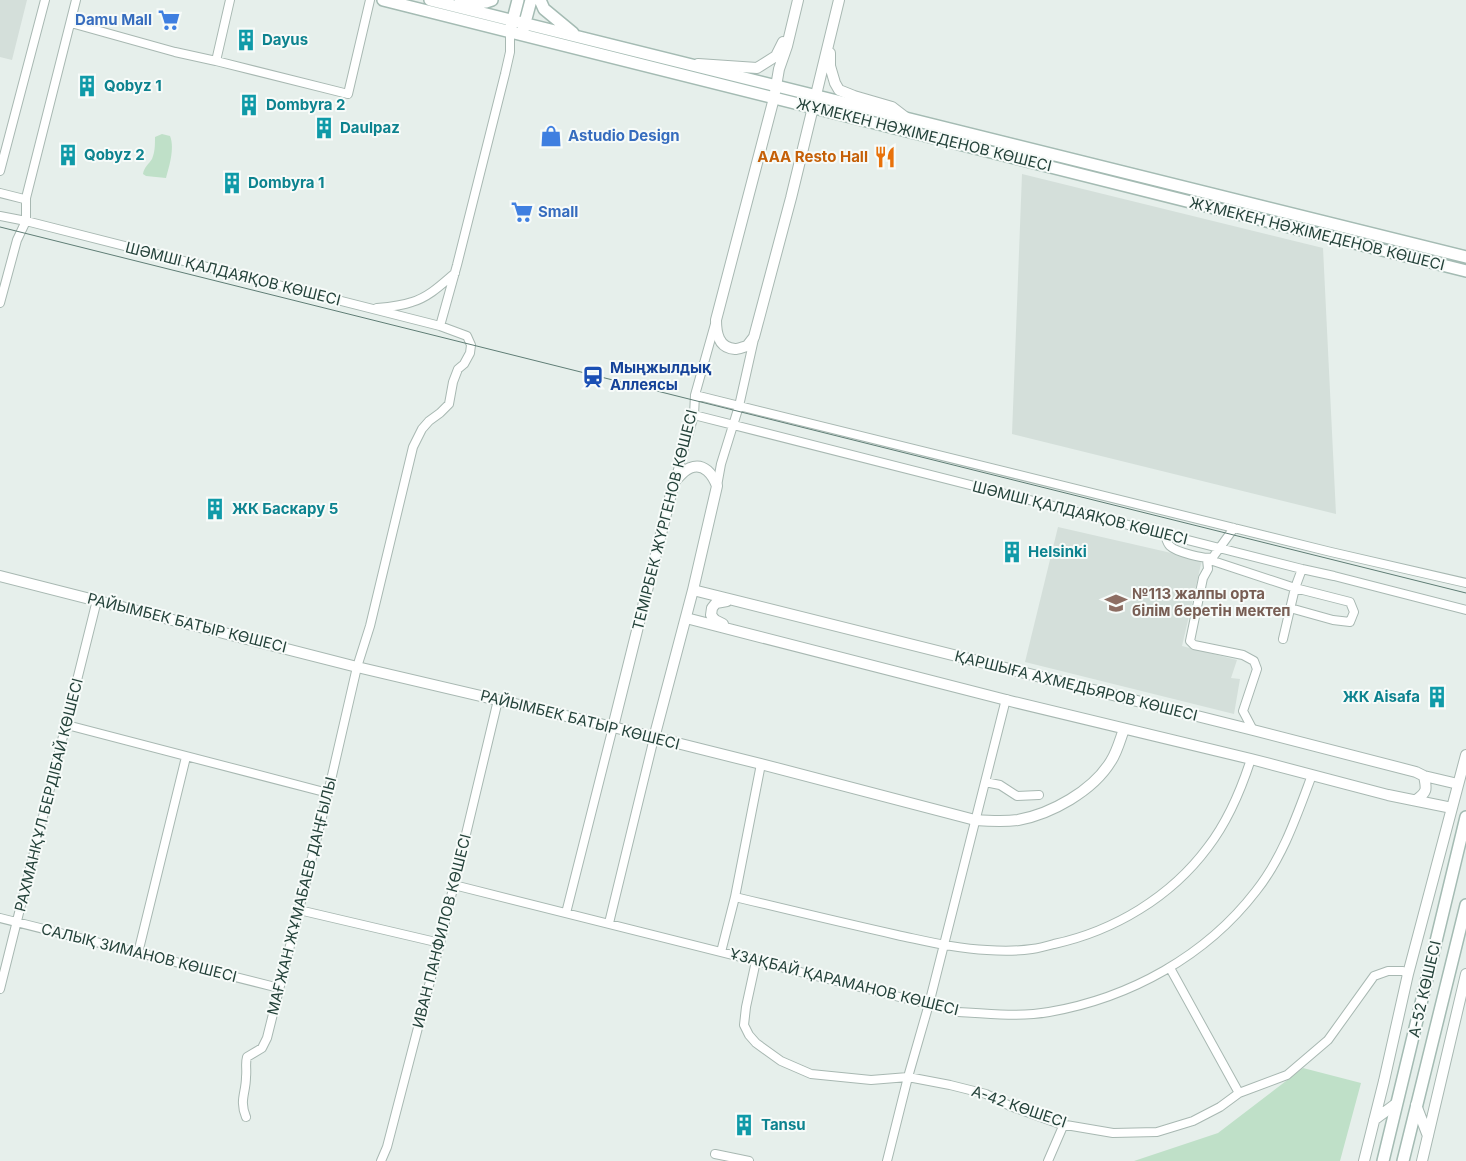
<svg xmlns="http://www.w3.org/2000/svg" width="1466" height="1161" viewBox="0 0 1466 1161" font-family="Inter,sans-serif">
<style>
.built{fill:#d4dfda}
.green{fill:#bfe0c8}
.lines{fill:none;stroke-linecap:round;stroke-linejoin:round}
.minor-casing{stroke:#a8b8b2;stroke-width:10}
.tertiary-casing{stroke:#a8b8b2;stroke-width:12}
.secondary-casing{stroke:#a4bbb3;stroke-width:14}
.minor{stroke:#fff;stroke-width:8}
.tertiary{stroke:#fff;stroke-width:10}
.secondary{stroke:#fff;stroke-width:11}
.tram{stroke:#5f7d75;stroke-width:1}
.labels{text-anchor:middle;stroke-width:4;stroke-linejoin:round;paint-order:stroke}
.shop-label{font-size:15px;font-weight:bold;fill:#366cbe;stroke:#f7fbf9;text-anchor:start}
.culture-label{font-size:15px;font-weight:bold;fill:#0d838f;stroke:#f7fbf9;text-anchor:start}
.street-label{font-size:15px;fill:#24423a;stroke:#f7fbf9}
.food-label{font-size:15px;font-weight:bold;fill:#c56008;stroke:#f7fbf9;text-anchor:end}
.transit-label{font-size:15px;font-weight:bold;fill:#164399;stroke:#f7fbf9;text-anchor:start}
.education-label{font-size:15px;font-weight:bold;fill:#785e54;stroke:#f7fbf9;text-anchor:start}
</style>
<rect width="100%" height="100%" fill="#e6efeb"/>
<!-- built -->
<path class="built" d="M0 0H27L12 60 0 57Z
M1022 174 1323 248 1336 514 1012 434Z
M1058 527 1202 560 1182 646 1237 660 1231 678 1240 679 1234 714 1025 662Z"/>
<!-- green -->
<path class="green" d="M162 134 170 136C175 148 169 167 166 178L146 176 143 174C144 167 149 164 152 159 155 152 155 145 155 137Z
M1303 1068 1361 1083 1340 1161H1134L1218 1133Z"/>
<g class="lines">
<!-- minor casing -->
<g class="minor-casing">
<path id="minor" d="M71 23 175 52 216 61 230 0
M216 61 348 94 370 0
M0 171 45 0
M0 193 24 199 26 198 76 0
M26 198V221L440 326 467 336 471 345 470 353 464 364 458 369 453 382 449 404 440 413 429 421 422 429 413 447 370 626 357 667 328 793 267 1038 262 1048 247 1057C245 1064 247 1069 246 1077 246 1093 239 1100 246 1117
M0 216 26 221 17 240 0 303
M377 308C389 307 401 306 412 302 429 297 442 284 455 273
M440 326 457 265 505 74 510 52V32
M695 395 1331 552 1466 583
M694 415 1302 569 1334 576 1466 610
M675 480 694 415 695 395 715 324
M717 486 721 464 739 406 754 339
M1165 535C1166 538 1167 543 1170 546 1176 552 1206 560 1213 557L1234 528
M1283 639 1295 588 1350 602 1354 612 1350 622 1333 620 1290 608
M67 725 328 793
M1253 730 1243 711 1257 669 1254 661 1243 655 1194 645 1190 641 1203 578 1208 569 1207 559 1295 588 1302 569
M985 782 1000 785 1017 796 1039 795
M454 885 959 1012C988 1014 1020 1017 1049 1012 1130 998 1206 956 1256 891 1283 857 1297 815 1312 775
M735 897C789 910 843 923 897 935 926 941 957 949 987 950 1001 951 1018 951 1032 949 1040 948 1047 946 1054 944 1114 931 1171 897 1208 847 1228 821 1241 790 1251 759
M299 910 440 943
M566 913 613 727
M0 918 279 988
M609 923 654 738
M721 952 735 897 761 764
M138 953 186 757
M756 961 746 1007 744 1025 749 1035 756 1043 781 1061 811 1074 871 1080 908 1077 950 1085 986 1094 1010 1106 1060 1124 1113 1133 1157 1132 1193 1121 1220 1107 1239 1093 1287 1075 1328 1040 1374 976 1388 971H1403L1408 974
M1170 968 1239 1093
M0 989 97 600
M715 1154 749 1161
M381 1161 387 1147 440 943 498 700
M887 1161 908 1077 929 1004 1006 699
M1048 1161 1064 1124"/>
</g>
<!-- tertiary casing -->
<g class="tertiary-casing">
<path id="tertiary" d="M798 0 787 46 779 69 774 98 716 320C716 332 718 348 735 349 738 349 743 347 747 346L754 337 791 198 839 0
M830 53V66L835 83 839 90 854 96 892 107 905 117
M698 64 757 68 776 56 783 42
M0 576 357 667 613 727 761 764 975 820C989 821 1003 822 1018 820 1051 814 1093 791 1111 761 1117 752 1120 740 1124 729
M693 590 1253 730 1416 772 1424 776 1458 784
M686 618 1014 702 1251 759 1388 795 1452 808
M723 624 715 620 711 615 712 608 716 603 727 601
M613 727 674 482C679 477 684 470 690 468 704 462 713 475 717 486L693 590 654 738
M1416 800C1427 792 1427 790 1424 776
M1416 1105 1428 1136
M1374 1120 1397 1103
M1364 1161 1384 1081 1408 974 1466 755
M1422 1161 1466 974"/>
</g>
<!-- secondary casing -->
<g class="secondary-casing">
<path id="secondary" d="M383 0 1466 271
M430 0 1466 257
M540 0 544 9 573 33
M459 4 486 2 492 0
M511 27 518 0
M523 30 531 0
M1383 1161 1466 817
M1403 1161 1466 905"/>
</g>
<!-- minor -->
<use href="#minor" class="minor"/>
<!-- tertiary -->
<use href="#tertiary" class="tertiary"/>
<!-- secondary -->
<use href="#secondary" class="secondary"/>
<!-- tram -->
<path class="tram" d="M0 227 1466 593"/>
</g>
<!-- icons -->
<defs>
<g id="supermarket-bare" transform="scale(1.725)"><path d="M-6-5.5h2.5l.6 2H6L4.5 2H-2.5L-4.4-4H-6ZM-1.5 3.2a1.3 1.3 0 1 0 .1 0ZM3 3.2a1.3 1.3 0 1 0 .1 0Z" fill="#3f7fe0" stroke="#f7fbf9" stroke-width="2.5" paint-order="stroke"/></g>
<g id="building-bare" transform="scale(1.725)"><path d="M-4-6H4V6H1V3H-1V6H-4ZM-2.5-4.3h1.7v1.8h-1.7ZM.8-4.3h1.7v1.8H.8ZM-2.5-1h1.7V.8h-1.7ZM.8-1h1.7V.8H.8Z" fill="#0f9aa8" stroke="#f7fbf9" stroke-width="2.5" paint-order="stroke"/></g>
<g id="shop-bare" transform="scale(1.725)"><path d="M-5-2.5h2.3a2.7 3.5 0 0 1 5.4 0H5L5.5 6h-11ZM-1.5-2.5h3a1.5 2.3 0 0 0-3 0Z" fill="#3f7fe0" stroke="#f7fbf9" stroke-width="2.5" paint-order="stroke"/></g>
<g id="restaurant-bare" transform="scale(1.725)"><path d="M-5-6h1v4h1v-4h1v4h1v-4h1v5L-1.5 .5V6h-2V.5L-5-1ZM5-6V6H3V1.5H1.5Q1.5-4 5-6Z" fill="#e8710a" stroke="#f7fbf9" stroke-width="2.5" paint-order="stroke"/></g>
<g id="station-bare" transform="scale(1.725)"><path d="M-3-6H3Q5-6 5-4V2Q5 4 3 4L4.5 6H3L1.5 4h-3L-3 6H-4.5L-3 4Q-5 4-5 2V-4Q-5-6-3-6ZM-3.5-4v3h7v-3ZM-3.5 1v1.5H-2V1ZM2 1v1.5H3.5V1Z" fill="#1a4fb4" stroke="#f7fbf9" stroke-width="2.5" paint-order="stroke"/></g>
<g id="school-bare" transform="scale(1.725)"><path d="M0-5L7-2L0 1L-7-2ZM-4 1L0 2.5L4 1V4Q0 6-4 4Z" fill="#8d6e63" stroke="#f7fbf9" stroke-width="2.5" paint-order="stroke"/></g>
</defs>
<g fill-rule="evenodd">
<use href="#supermarket-bare" x="169" y="20"/>
<use href="#building-bare" x="246" y="40"/>
<use href="#building-bare" x="87" y="86"/>
<use href="#building-bare" x="249" y="105"/>
<use href="#building-bare" x="324" y="128"/>
<use href="#shop-bare" x="551" y="136"/>
<use href="#building-bare" x="68" y="155"/>
<use href="#restaurant-bare" x="885" y="157"/>
<use href="#building-bare" x="232" y="183"/>
<use href="#supermarket-bare" x="522" y="212"/>
<use href="#station-bare" x="593" y="377"/>
<use href="#building-bare" x="215" y="509"/>
<use href="#building-bare" x="1012" y="552"/>
<use href="#school-bare" x="1116" y="603"/>
<use href="#building-bare" x="1437" y="697"/>
<use href="#building-bare" x="744" y="1125"/>
</g>
<g class="labels">
<!-- shop labels -->
<g class="shop-label">
<text x="152" y="25" text-anchor="end">Damu Mall</text>
<text x="568" y="141">Astudio Design</text>
<text x="538" y="217">Small</text>
</g>
<!-- culture labels -->
<g class="culture-label">
<text x="262" y="45">Dayus</text>
<text x="104" y="91">Qobyz 1</text>
<text x="266" y="110">Dombyra 2</text>
<text x="340" y="133">Daulpaz</text>
<text x="84" y="160">Qobyz 2</text>
<text x="248" y="188">Dombyra 1</text>
<text x="232" y="514">ЖК Баскару 5</text>
<text x="1028" y="557">Helsinki</text>
<text x="1420" y="702" text-anchor="end">ЖК Aisafa</text>
<text x="761" y="1130">Tansu</text>
</g>
<!-- street labels -->
<g class="street-label">
<text transform="translate(924 135) rotate(14)" y="5">ЖҰМЕКЕН НӘЖІМЕДЕНОВ КӨШЕСІ</text>
<text transform="translate(1317 234) rotate(14)" y="5">ЖҰМЕКЕН НӘЖІМЕДЕНОВ КӨШЕСІ</text>
<text transform="translate(233 274) rotate(14)" y="5">ШӘМШІ ҚАЛДАЯҚОВ КӨШЕСІ</text>
<text transform="translate(1080 513) rotate(14)" y="5">ШӘМШІ ҚАЛДАЯҚОВ КӨШЕСІ</text>
<text transform="translate(665 520) rotate(-76)" y="5">ТЕМІРБЕК ЖҮРГЕНОВ КӨШЕСІ</text>
<text transform="translate(187 623) rotate(14)" y="5">РАЙЫМБЕК БАТЫР КӨШЕСІ</text>
<text transform="translate(1076 686) rotate(14)" y="5">ҚАРШЫҒА АХМЕДЬЯРОВ КӨШЕСІ</text>
<text transform="translate(580 720) rotate(14)" y="5">РАЙЫМБЕК БАТЫР КӨШЕСІ</text>
<text transform="translate(49 795) rotate(-76)" y="5">РАХМАНҚҰЛ БЕРДІБАЙ КӨШЕСІ</text>
<text transform="translate(302 896) rotate(-76)" y="5">МАҒЖАН ЖҰМАБАЕВ ДАҢҒЫЛЫ</text>
<text transform="translate(442 931) rotate(-76)" y="5">ИВАН ПАНФИЛОВ КӨШЕСІ</text>
<text transform="translate(139 953) rotate(14)" y="5">САЛЫҚ ЗИМАНОВ КӨШЕСІ</text>
<text transform="translate(844 982) rotate(14)" y="5">ҰЗАҚБАЙ ҚАРАМАНОВ КӨШЕСІ</text>
<text transform="translate(1425 989) rotate(-77)" y="5">А-52 КӨШЕСІ</text>
<text transform="translate(1019 1107) rotate(19)" y="5">А-42 КӨШЕСІ</text>
</g>
<!-- food labels -->
<g class="food-label">
<text x="868" y="162">AAA Resto Hall</text>
</g>
<!-- transit labels -->
<g class="transit-label">
<text x="610" y="373">Мыңжылдық<tspan x="610" dy="17">Аллеясы</tspan></text>
</g>
<!-- education labels -->
<g class="education-label">
<text x="1132" y="599">№113 жалпы орта<tspan x="1132" dy="17">білім беретін мектеп</tspan></text>
</g>
</g>
</svg>
